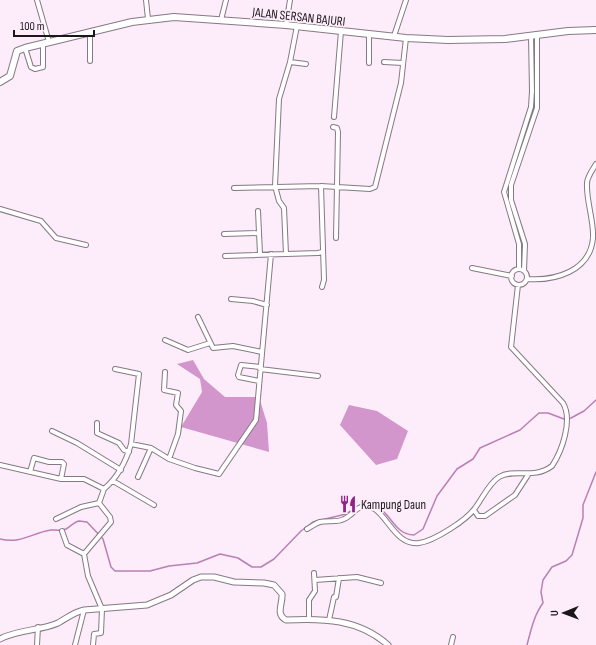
<svg xmlns="http://www.w3.org/2000/svg" width="596" height="645" viewBox="0 0 596 645" font-family="'Sofia Sans Condensed',sans-serif">
<style>
.forest{fill:#d296cc}
.lines{fill:none;stroke-linecap:round;stroke-linejoin:round}
.stream{stroke:#ba7fb4;stroke-width:1.5}
.minor-casing{stroke:#867884;stroke-width:6}
.tertiary-casing{stroke:#867884;stroke-width:7}
.secondary-casing{stroke:#867884;stroke-width:8}
.minor{stroke:#fff;stroke-width:4}
.tertiary{stroke:#fff;stroke-width:5}
.secondary{stroke:#fff;stroke-width:6}
.labels{text-anchor:middle;stroke-width:3.5;stroke-linejoin:round;paint-order:stroke}
.street-label{font-size:13px;fill:#1b161a;stroke:#fdedfa}
.poi-label{font-size:13px;fill:#1b161a;stroke:#fdedfa;text-anchor:start}
</style>
<rect width="100%" height="100%" fill="#fdedfa"/>
<!-- forest -->
<path class="forest" d="M193 360 204 379 225 397H259L267 423 269 452 181 427 202 392 200 379 177 364Z
M349 405 377 411 408 431 397 459 376 465 340 425Z"/>
<g class="lines">
<!-- stream -->
<path class="stream" d="M0 539C22 544 31 533 51 530 56 530 62 531 66 529 71 526 74 522 79 521L87 522 103 539 111 567 115 571H150L169 566 197 563 220 554 238 558 252 567H261L274 559 301 531 313 522 346 514 362 504C393 504 389 534 414 535L423 529 437 496 457 469 473 459 480 448 520 430 539 413H548L564 419 571 418 584 411 596 400
M527 645C531 630 534 615 543 603L541 592 543 580 552 567 566 561 572 555 583 518V505L596 472"/>
<!-- minor casing -->
<g class="minor-casing">
<path id="minor" d="M37 0 49 42
M146 0 148 19
M221 20 226 0
M286 25 290 0
M90 33V61
M394 36 406 0
M25 48 31 67 35 69 43 67V43
M290 62 297 26
M384 62 403 63
M369 63V34
M334 117 341 31
M333 127 337 128 338 132 336 238
M321 186 324 280 322 287
M234 188 321 186 370 189 375 187 401 83 406 38
M0 209 41 221 56 238 86 245
M258 211 260 254
M224 234 259 233
M286 254 284 208 279 201 275 186 279 99 290 62 306 64
M225 256 318 253 322 252
M472 268 512 276
M519 269V244L504 192 531 107 532 91 531 36
M511 277a8 8 0 1 1 16 0a8 8 0 1 1-16 0Z
M524 271 525 244 511 200V185L537 108V35
M527 279C554 281 590 272 593 238 594 220 586 201 587 183 587 177 593 169 596 164
M231 299 253 301 267 305
M198 317 213 348 233 346 262 352
M165 340 188 350 210 343
M115 369 139 374 131 444
M260 369 318 376
M165 372 164 390 178 393 176 405 181 411 178 434 169 459
M259 381 239 377 238 375 241 365 260 367
M97 423V433L119 443 124 450 129 452
M52 431 77 443 121 470
M0 465 61 479H84L104 489C118 477 126 462 131 444L151 448 169 459 195 468 219 474 256 420 271 254
M30 472 34 458 49 462H62L64 464 61 479
M138 477 151 448
M113 481 154 505
M474 510 478 516H485L515 495 528 475
M56 519 81 507 99 503
M307 529C311 527 316 523 320 522 328 520 337 523 344 519 351 516 355 509 361 507 384 499 391 547 419 543 434 541 467 520 475 508 482 499 489 483 499 477 515 468 533 480 552 466 562 451 573 420 563 403L511 347 518 285
M62 531 67 545 84 554
M315 580 357 577 381 583
M309 619V600L315 591 314 573
M329 620 334 597H336L339 578
M37 645 38 627
M75 645 84 610
M93 645 94 634 101 633 102 609 88 576 84 554 111 522 110 517 99 503 104 489
M451 645 453 637"/>
</g>
<!-- tertiary casing -->
<g class="tertiary-casing">
<path id="tertiary" d="M0 639C19 629 40 631 58 623 67 618 74 612 84 610L147 605 171 595 193 580 201 577H214L234 582 264 583 274 585 282 594C283 604 275 614 286 620 323 618 359 619 388 645"/>
</g>
<!-- secondary casing -->
<g class="secondary-casing">
<path id="secondary" d="M0 82 10 76 17 51 25 48 132 22 174 17 286 25 406 38 448 40 505 39 568 31 596 30"/>
</g>
<!-- minor -->
<use href="#minor" class="minor"/>
<!-- tertiary -->
<use href="#tertiary" class="tertiary"/>
<!-- secondary -->
<use href="#secondary" class="secondary"/>
</g>
<!-- icons -->
<defs>
<g id="restaurant-bare" transform="scale(1.38)"><path d="M-5-6h1v4h1v-4h1v4h1v-4h1v5L-1.5 .5V6h-2V.5L-5-1ZM5-6V6H3V1.5H1.5Q1.5-4 5-6Z" fill="#8e2488" stroke="#fdedfa" stroke-width="2.5" paint-order="stroke"/></g>
</defs>
<g fill-rule="evenodd">
<use href="#restaurant-bare" x="348" y="504"/>
</g>
<g class="labels">
<!-- street labels -->
<g class="street-label">
<text transform="translate(299 16) rotate(6)" y="5">JALAN SERSAN BAJURI</text>
</g>
<!-- poi labels -->
<g class="poi-label">
<text x="361" y="509">Kampung Daun</text>
</g>
</g>
<!-- north arrow -->
<g transform="translate(564 613) rotate(269)" stroke="#fdedfa" stroke-width="3" paint-order="stroke">
<path d="M0-3L7 15L0 10L-7 15Z" fill="#1b161a"/>
<text y="-6" font-size="11" font-weight="bold" text-anchor="middle" fill="#1b161a">U</text>
</g>
<!-- scale -->
<path d="M14 30v6h80v-6" fill="none" stroke="#1b161a" stroke-width="2"/>
<text x="20" y="30" font-size="12" fill="#1b161a" stroke="#fdedfa" stroke-width="3" paint-order="stroke">100 m</text>
</svg>
